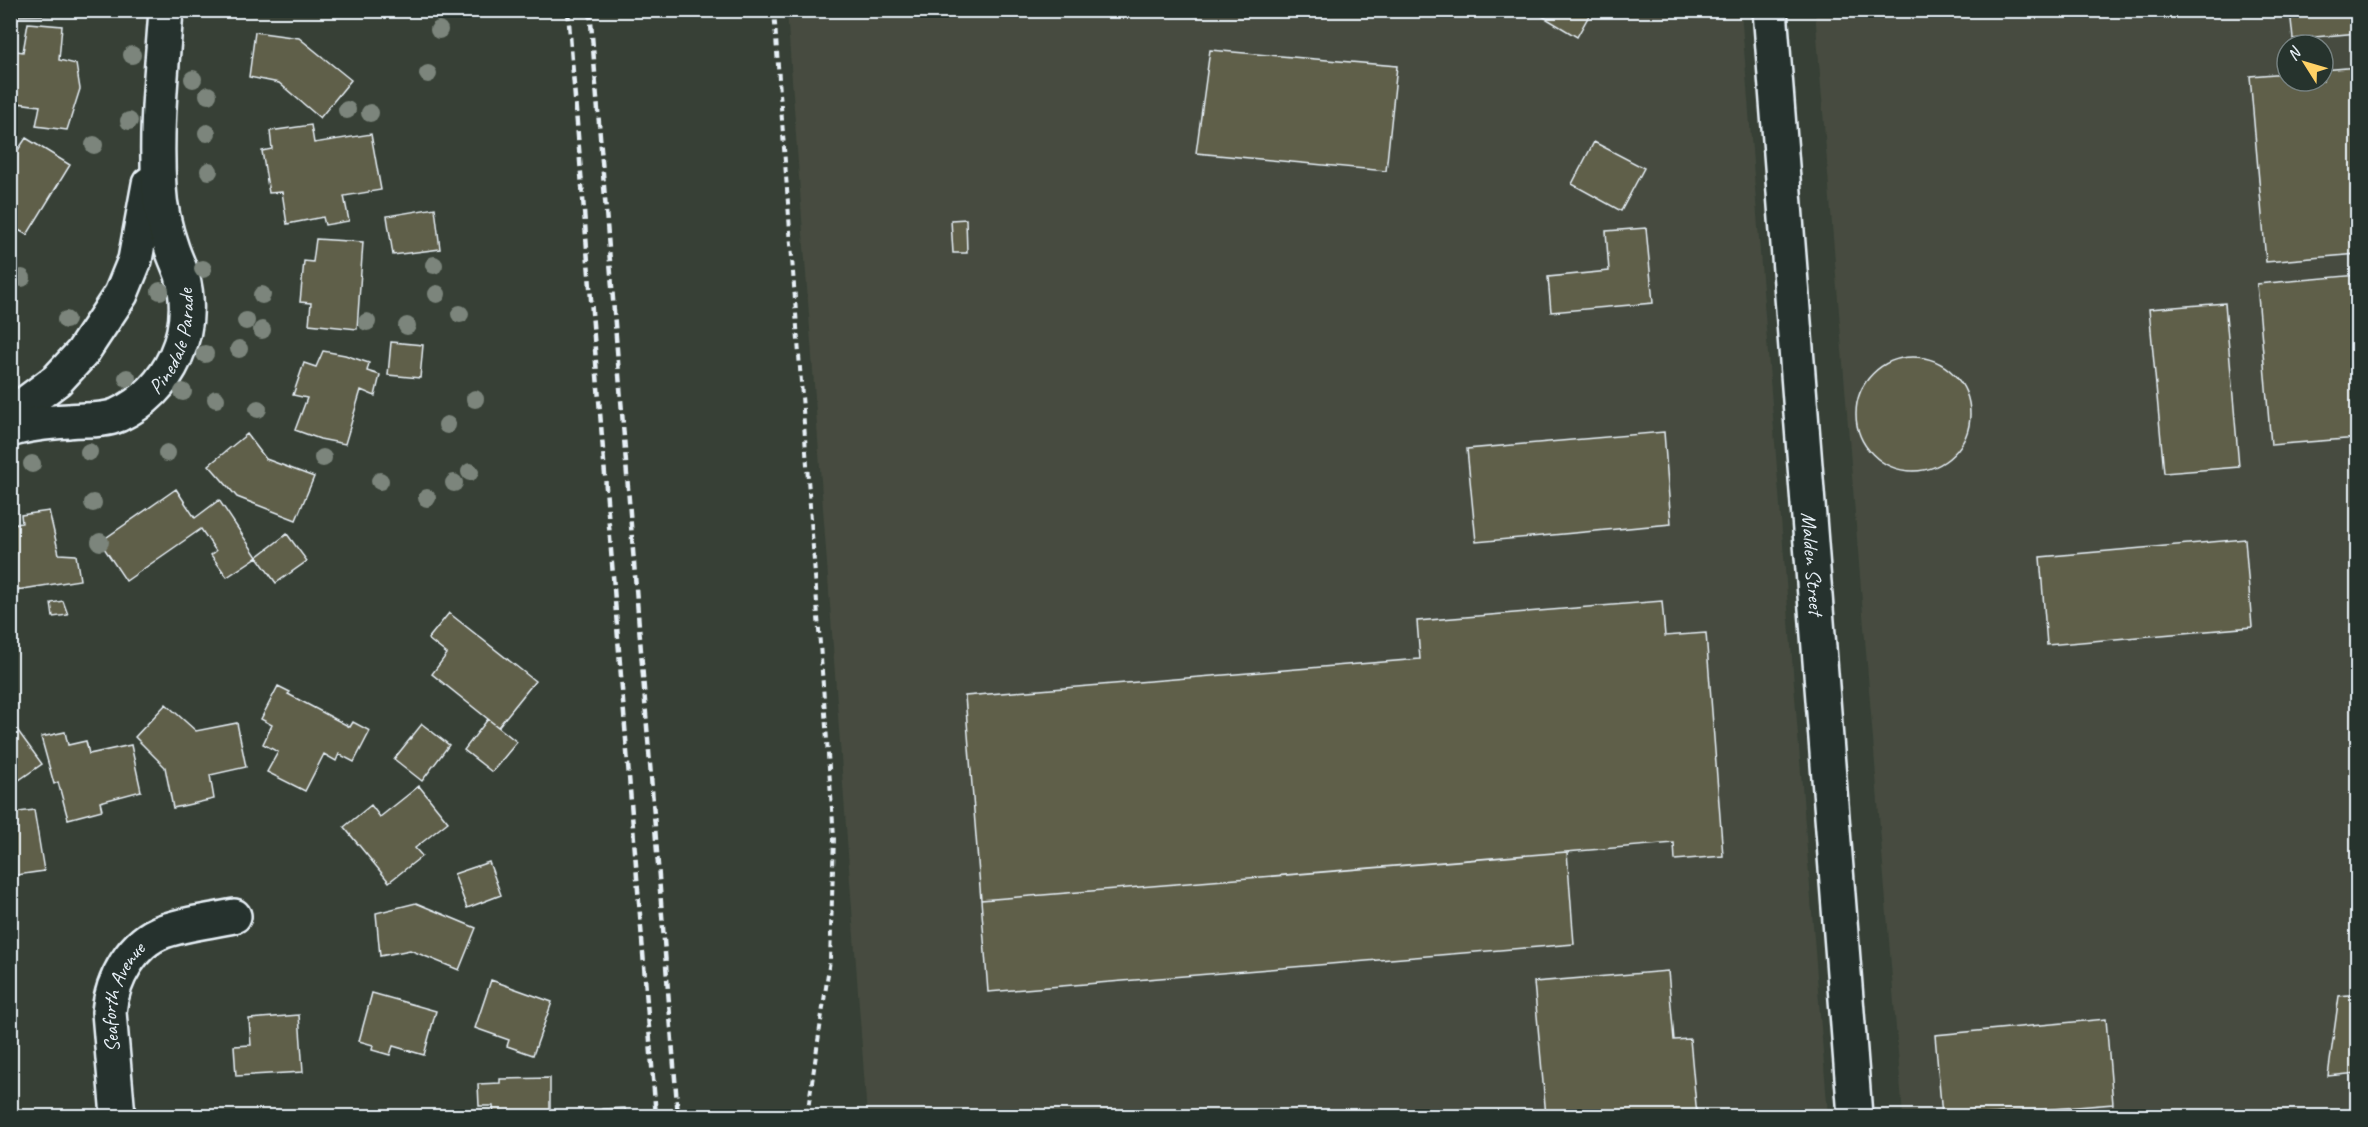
<svg xmlns="http://www.w3.org/2000/svg" width="2368" height="1127" viewBox="0 0 2368 1127" font-family="Caveat,sans-serif">
<style>
.built{fill:#464c40;fill-rule:evenodd}
.building{fill:#5f5e4a;stroke:#e8f1f8;stroke-width:1.5}
.lines{fill:none;stroke-linecap:round;stroke-linejoin:round}
.street-casing{stroke:#e8f1f8;stroke-width:38}
.path{stroke:#e8f1f8;stroke-width:4;stroke-dasharray:6 4.5;stroke-linecap:butt}
.street{stroke:#26332d;stroke-width:33}
.rail{stroke:#e8f1f8;stroke-width:4.5;stroke-dasharray:9 4.5;stroke-linecap:butt}
.tree{fill:#7b857c}
.labels{text-anchor:middle;stroke-width:4.5;stroke-linejoin:round;paint-order:stroke}
.street-label{font-size:21px;fill:#e8f1f8;stroke:#26332d}
</style>
<rect width="100%" height="100%" fill="#374036"/>
<filter id="ink" filterUnits="userSpaceOnUse"><feTurbulence type="fractalNoise" baseFrequency=".0167" numOctaves="2"/><feDisplacementMap in="SourceGraphic" scale="12" xChannelSelector="R" yChannelSelector="G"/><feConvolveMatrix kernelMatrix="1 2 1 2 8 2 1 2 1" color-interpolation-filters="sRGB"/></filter>
<g filter="url(#ink)">
<!-- built -->
<path class="built" d="M787 11H1741L1828 1116H867Z
M1815 11H2357V1116H1903ZM2287 45H2323V81H2287Z"/>
<!-- building -->
<path class="building" d="M14 10H64V15L13 16Z
M1532 10H1592L1577 37Z
M2290 10H2358V33L2293 39Z
M28 23 62 26 59 60 76 64 80 89 67 130 36 126 40 106 10 102V50L23 52Z
M255 32 299 38 351 80 320 118 279 83 249 77Z
M1210 50 1397 66 1386 171 1196 153Z
M2358 67V254L2266 262 2250 76 2287 73V81H2323V70Z
M311 125 314 143 371 134 381 190 344 196 349 221 325 225 323 217 287 224 282 192 269 193 262 151 272 149 270 131Z
M26 138 70 165 27 235 10 225V162Z
M1594 142 1644 168 1621 211 1572 184Z
M435 208 440 249 393 255 387 216Z
M966 219 967 253H953L951 220Z
M1646 228 1653 303 1551 312 1548 277 1609 271 1606 231Z
M316 239 363 242 357 329 309 324 311 303 300 302 304 261 313 262Z
M2358 275V438L2271 445 2257 284Z
M2225 303 2239 467 2164 473 2149 309Z
M391 342 423 345 420 378 388 375Z
M323 351 345 355 369 363 367 371 380 375 375 396 361 390 345 444 320 439 295 430 307 398 293 395 304 363 316 367Z
M1856 414a57 57 0 1 1 114 0a57 57 0 1 1-114 0Z
M1664 432 1671 524 1476 542 1467 449Z
M247 434 266 459 314 477 296 520 237 497 209 465Z
M176 489 195 518 219 500 257 557 227 577 211 555 216 551 201 529 126 581 100 542Z
M49 511 59 554 76 555 80 580 10 591V525L22 523 21 515Z
M287 534 307 561 276 583 257 557Z
M2245 539 2252 627 2047 645 2040 557Z
M63 601 68 615 53 617 51 603Z
M1662 601 1665 636 1706 633 1723 856 1675 860 1674 843 981 900 965 696 1420 659 1417 621Z
M449 613 535 681 498 727 432 674 447 654 428 639Z
M278 686 290 692 288 694 350 727 353 722 370 731 354 762 339 754 336 761 324 754 305 791 267 772 278 752 263 744 272 725 261 719Z
M166 704 196 731 237 723 246 767 210 775 214 799 173 808 165 767 135 737Z
M488 719 517 742 492 772 464 750Z
M10 720 42 764 19 780 10 768Z
M422 724 449 745 422 781 394 759Z
M65 732 68 745 86 741 89 754 131 745 141 791 100 802 102 810 68 819 58 782 54 784 41 737Z
M419 786 448 822 415 848 422 856 389 882 344 827 371 805 380 817Z
M10 809 11 813 34 810 44 871 10 876Z
M1567 852 1574 944 988 992 981 900Z
M489 862 501 895 467 908 454 874Z
M416 903 476 928 459 970 410 950 380 956 376 913Z
M1668 971 1674 1040 1690 1039 1697 1116H1546L1534 982Z
M491 980 552 1002 533 1055 507 1046 509 1040 475 1028Z
M372 993 436 1011 424 1055 393 1046 390 1055 372 1050 373 1045 359 1041Z
M2358 994V1073L2328 1076 2339 996Z
M299 1015 303 1072 236 1076 234 1046 251 1045 249 1019Z
M2106 1019 2113 1104 1968 1116H1942L1935 1035Z
M550 1078V1114H574V1116H494L493 1106H479L478 1084 500 1083V1079Z
M625 1108 626 1116H602V1109Z"/>
<g class="lines">
<!-- street casing -->
<g class="street-casing">
<g id="street">
<path id="s1" d="M1770 10 1855 1116"/>
<path d="M10 415 57 380 82 353 121 294 135 260 149 184"/>
<path id="s2" d="M10 430C28 424 50 422 69 421 85 419 102 422 118 415 171 390 197 331 182 275 179 266 175 258 172 249 165 229 160 208 159 187 155 128 162 69 166 10"/>
<path id="s3" d="M118 1116 109 1012C112 980 132 942 164 931 186 923 211 921 234 916"/>
</g>
</g>
<!-- path -->
<path class="path" d="M774 10 834 837 830 960 807 1116"/>
<!-- street -->
<use href="#street" class="street"/>
<!-- rail -->
<path class="rail" d="M568 10 656 1116
M590 10 678 1116"/>
</g>
<!-- trees -->
<g class="tree">
<circle cx="439" cy="30" r="9"/>
<circle cx="132" cy="55" r="9"/>
<circle cx="428" cy="74" r="9"/>
<circle cx="193" cy="79" r="9"/>
<circle cx="208" cy="95" r="9"/>
<circle cx="347" cy="110" r="9"/>
<circle cx="370" cy="113" r="9"/>
<circle cx="129" cy="121" r="9"/>
<circle cx="207" cy="133" r="9"/>
<circle cx="94" cy="145" r="9"/>
<circle cx="209" cy="171" r="9"/>
<circle cx="434" cy="265" r="9"/>
<circle cx="203" cy="269" r="9"/>
<circle cx="22" cy="278" r="9"/>
<circle cx="160" cy="291" r="9"/>
<circle cx="437" cy="294" r="9"/>
<circle cx="262" cy="295" r="9"/>
<circle cx="460" cy="314" r="9"/>
<circle cx="66" cy="320" r="9"/>
<circle cx="246" cy="321" r="9"/>
<circle cx="367" cy="322" r="9"/>
<circle cx="407" cy="326" r="9"/>
<circle cx="262" cy="330" r="9"/>
<circle cx="239" cy="349" r="9"/>
<circle cx="205" cy="354" r="9"/>
<circle cx="127" cy="378" r="9"/>
<circle cx="183" cy="392" r="9"/>
<circle cx="216" cy="399" r="9"/>
<circle cx="475" cy="399" r="9"/>
<circle cx="258" cy="409" r="9"/>
<circle cx="447" cy="425" r="9"/>
<circle cx="89" cy="452" r="9"/>
<circle cx="167" cy="453" r="9"/>
<circle cx="323" cy="458" r="9"/>
<circle cx="32" cy="464" r="9"/>
<circle cx="470" cy="472" r="9"/>
<circle cx="380" cy="481" r="9"/>
<circle cx="454" cy="483" r="9"/>
<circle cx="427" cy="498" r="9"/>
<circle cx="93" cy="503" r="9"/>
<circle cx="100" cy="542" r="9"/>
</g>
</g>
<g class="labels">
<!-- street labels -->
<g class="street-label">
<text dy="7" stroke="none"><textPath href="#s2" startOffset="207">Pinedale Parade</textPath></text>
<text dy="7" stroke="none"><textPath href="#s1" startOffset="555">Malden Street</textPath></text>
<text dy="7" stroke="none"><textPath href="#s3" startOffset="122">Seaforth Avenue</textPath></text>
</g>
</g>
<!-- margin -->
<rect width="2368" height="1127" fill="none" stroke="#26332d" stroke-width="36"/>
<rect x="18" y="18" width="2332" height="1091" fill="none" stroke="#e8f1f8" stroke-width="2" filter="url(#ink)"/>
<!-- north arrow -->
<g transform="translate(2305 63) rotate(307)"><circle r="28" fill="#26332d" stroke="#747f7e" stroke-width="1.5"/>
<path d="M0-4.5L10 22L0 15L-10 22Z" fill="#ffd166"/>
<text y="-9" font-size="16" font-weight="bold" text-anchor="middle" fill="#e8f1f8">N</text>
</g>
</svg>
